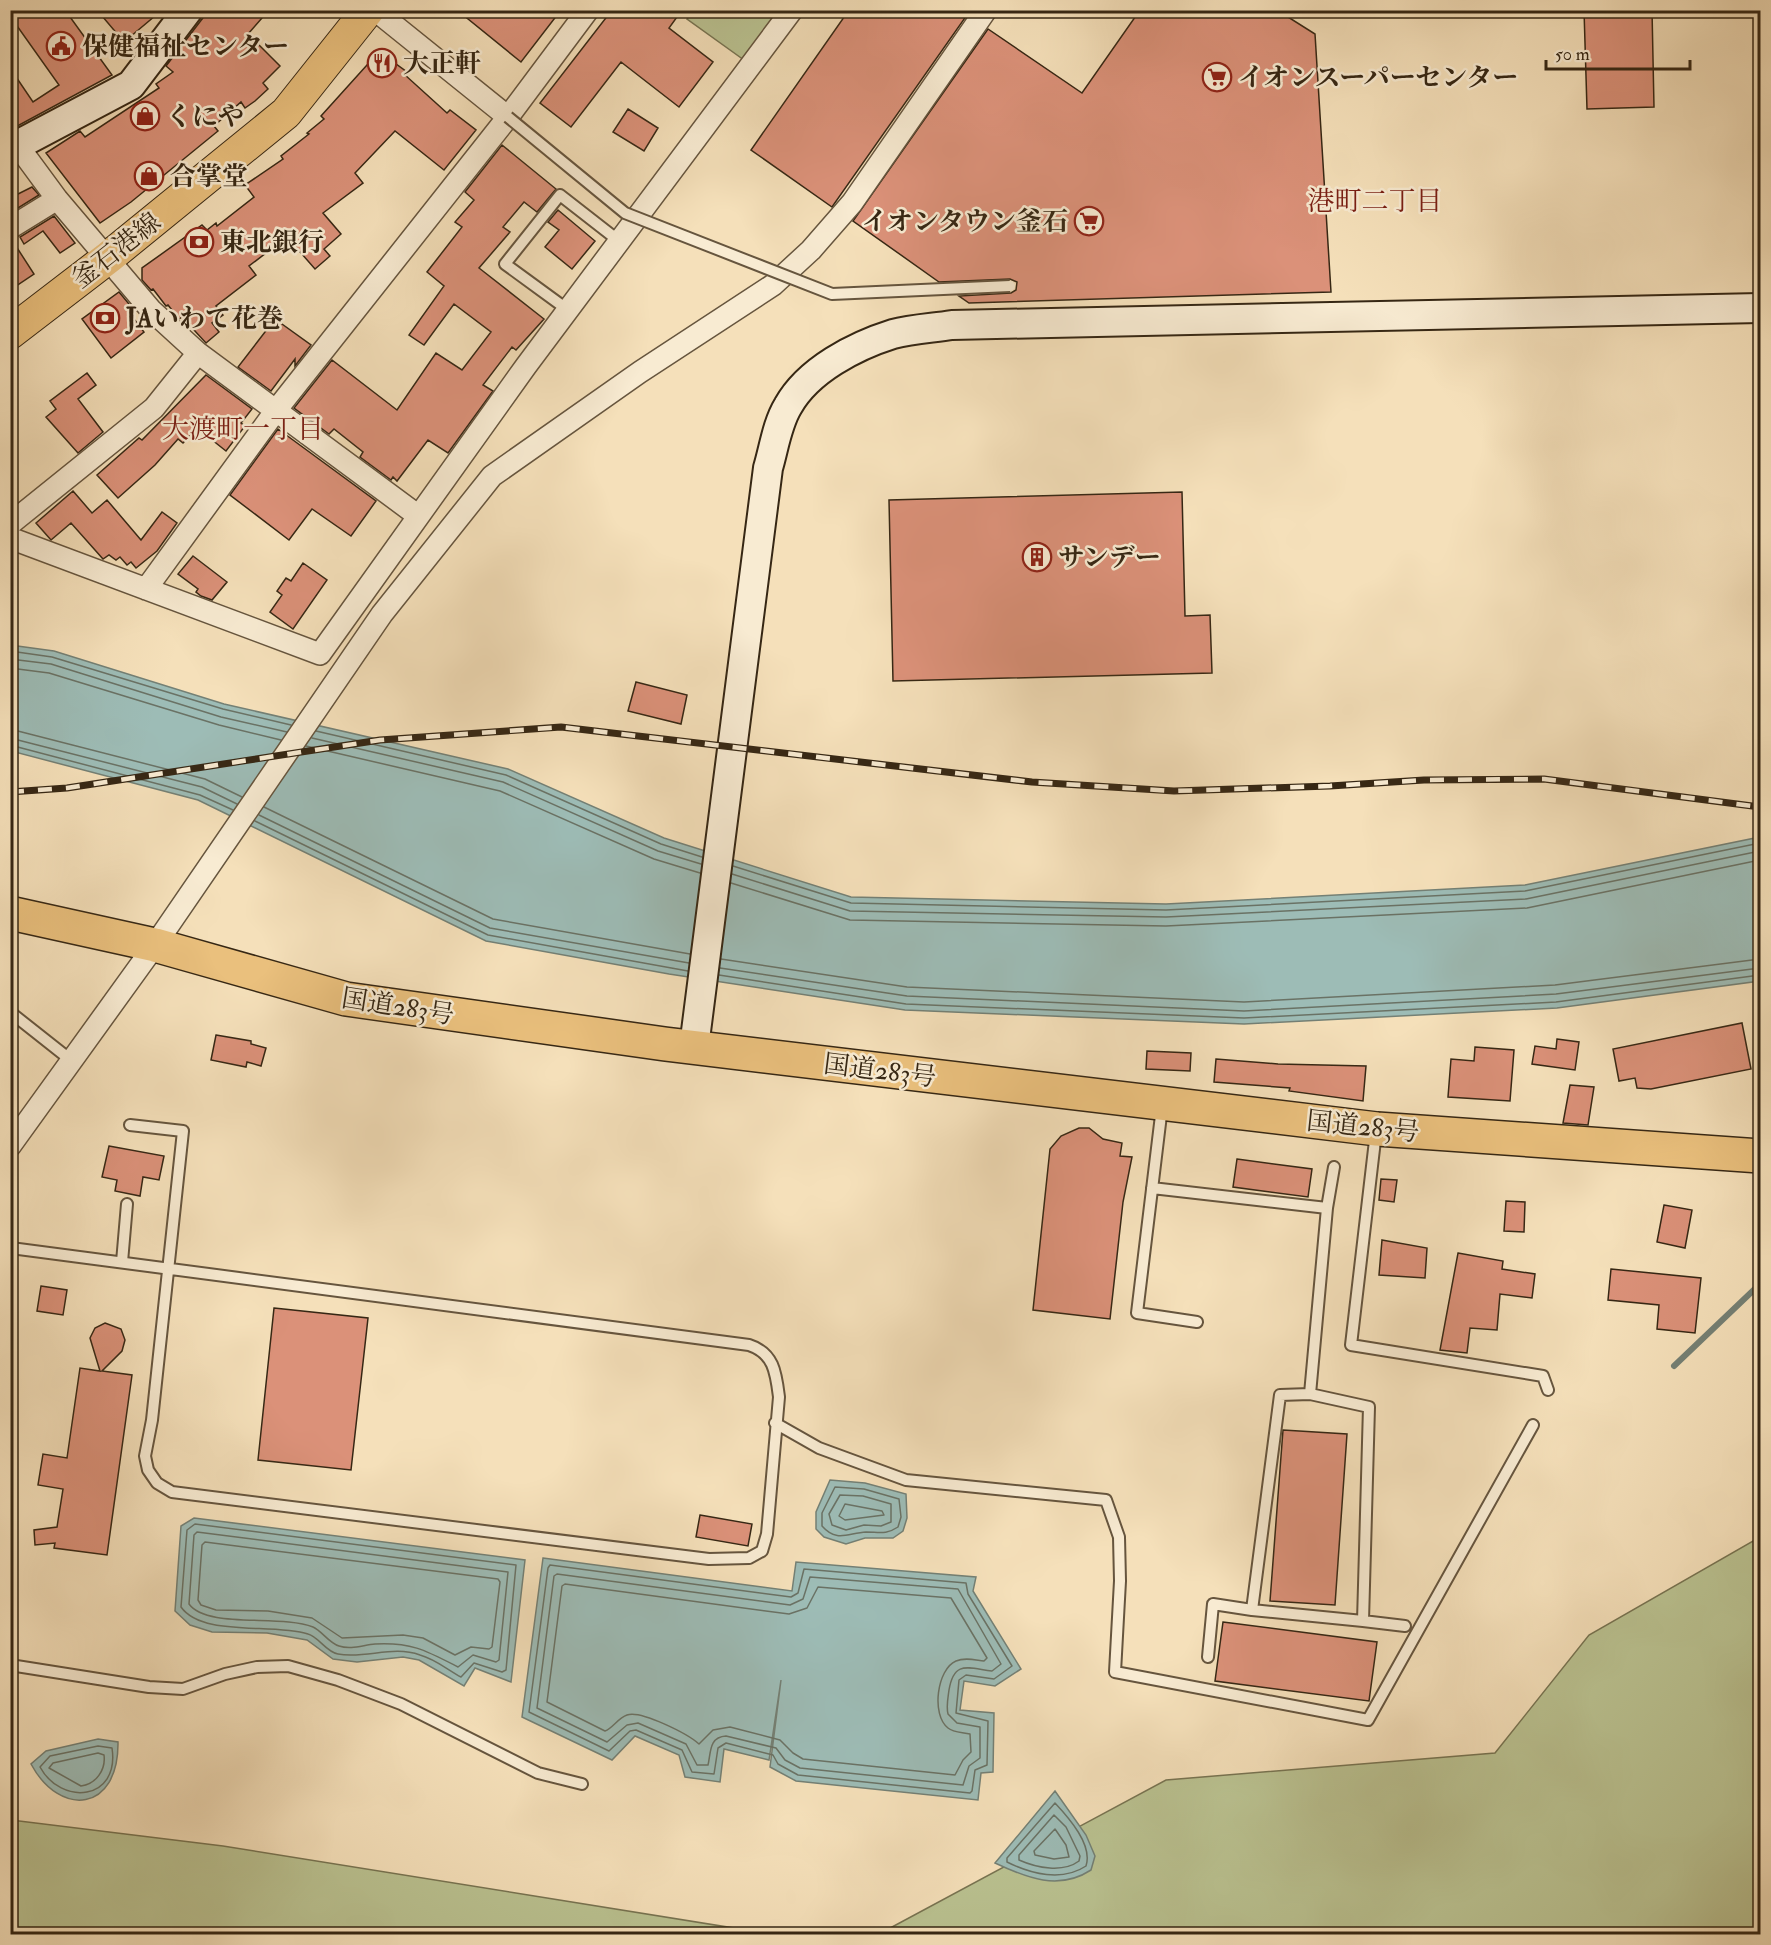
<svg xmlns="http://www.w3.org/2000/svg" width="1771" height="1945" viewBox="0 0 1771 1945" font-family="'IM FELL Double Pica','Noto Serif JP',serif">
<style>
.green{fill:#bac291;stroke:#787452;stroke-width:1.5}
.water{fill:#9dbcb6;stroke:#748075;stroke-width:1.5}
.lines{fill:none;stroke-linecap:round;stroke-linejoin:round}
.shore{stroke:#6a7265;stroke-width:1.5}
.stream{stroke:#748075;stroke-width:6}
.building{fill:#db9179;stroke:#362714;stroke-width:1.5}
.lane-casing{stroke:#66553e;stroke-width:14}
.street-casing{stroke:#66553e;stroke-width:24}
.secondary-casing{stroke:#362714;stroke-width:32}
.primary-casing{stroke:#362714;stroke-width:34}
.highway-casing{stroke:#362714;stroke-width:36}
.lane{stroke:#f8ebd2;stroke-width:10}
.street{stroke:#f8ebd2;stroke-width:21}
.secondary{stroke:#f8ebd2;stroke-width:28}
.primary{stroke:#eac07d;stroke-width:32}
.highway{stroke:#eac07d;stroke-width:33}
.rail-casing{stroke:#362714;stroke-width:7}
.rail{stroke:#f8ebd2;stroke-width:4.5;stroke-dasharray:14;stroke-linecap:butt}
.lane-bridge-casing{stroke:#66553e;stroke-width:14;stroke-linecap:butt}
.lane-bridge{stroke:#f8ebd2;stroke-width:10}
.labels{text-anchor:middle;stroke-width:5;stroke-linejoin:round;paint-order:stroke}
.poi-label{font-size:26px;font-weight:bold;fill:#362714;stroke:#f8ebd2;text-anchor:start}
.street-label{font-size:26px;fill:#362714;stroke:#f8ebd2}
.neighbourhood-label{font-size:27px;fill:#7a1f14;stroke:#f8ebd2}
</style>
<rect width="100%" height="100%" fill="#f5e0ba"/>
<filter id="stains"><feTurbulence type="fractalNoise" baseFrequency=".00333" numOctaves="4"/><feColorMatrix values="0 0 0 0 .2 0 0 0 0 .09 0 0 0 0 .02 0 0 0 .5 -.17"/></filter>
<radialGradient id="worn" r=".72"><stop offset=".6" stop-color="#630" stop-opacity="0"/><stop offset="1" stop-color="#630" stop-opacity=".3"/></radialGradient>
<!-- green -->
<path class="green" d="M693 11H781L744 60 687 19Z
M1760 1537V1934H879L1166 1780 1495 1753 1589 1635Z
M11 1820 223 1846 771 1934H11Z"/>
<!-- water -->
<path class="water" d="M10 645 54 651 224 704 508 769 664 838 851 897 1166 904 1525 885 1760 837V981L1557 1008 1244 1024 905 1010 669 974 486 941 198 800 11 751Z
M830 1480 865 1483 906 1494 907 1518 903 1531 893 1538H865L846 1544 824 1537 816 1529V1512Z
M194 1518 525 1560 511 1682 475 1668 464 1686 419 1660 403 1657 357 1662 333 1659 307 1640 267 1633 212 1632 190 1625 175 1611 181 1526Z
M543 1558 792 1591 796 1562 976 1577 973 1591 1021 1669 995 1686 964 1681 960 1710 994 1713 993 1772 981 1773 978 1800 796 1781 770 1767 781 1680 769 1760 724 1749 720 1782 685 1777 679 1755 635 1736 612 1760 522 1717Z
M98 1739 118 1742C119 1812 60 1818 31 1764L46 1751Z
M1055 1791 1086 1835 1095 1856 1091 1870C1059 1891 1027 1878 995 1863Z"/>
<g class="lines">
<!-- shore -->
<path class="shore" d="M10 651 52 657 223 709 291 725
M10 659 51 664 221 717 287 732
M10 668 49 673 219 725 281 740
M10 729 205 779 242 797
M316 731 506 775 661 844 702 857
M10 738 202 787 237 804
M312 738 503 782 658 851 701 864
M10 745 200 795 233 810
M306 746 500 791 654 859 700 873
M264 807 493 919 690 954
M259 815 490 928 689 963
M255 821 488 935 688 971
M733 866 851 903 1166 910 1525 891 1760 843
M732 874 850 911 1166 917 1526 899 1760 851
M731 883 850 920 1166 926 1527 908 1760 860
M721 959 907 987 1244 1002 1555 985 1760 959
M720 968 907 996 1244 1011 1556 994 1760 968
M719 975 906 1004 1244 1018 1556 1002 1760 975
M835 1487 864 1489 899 1499 901 1517 898 1527C886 1535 879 1532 866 1532 848 1533 837 1543 822 1526V1513Z
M840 1495 863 1496 891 1504V1522L881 1526 864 1525 846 1530 832 1525 829 1514Z
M845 1504 882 1511 884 1515 845 1520 839 1516Z
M195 1524 516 1565 506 1670 502 1672 474 1663 461 1677C448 1670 435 1659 420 1655 393 1645 366 1659 338 1654 326 1652 319 1637 308 1634 272 1623 202 1637 181 1607L187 1530Z
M197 1532 508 1572 499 1660 496 1662 473 1655 458 1667C427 1651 412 1642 375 1644 363 1645 351 1650 339 1646 329 1643 322 1631 313 1627 281 1614 207 1629 189 1604L194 1535Z
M205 1542 498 1579 500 1582 492 1647 489 1649 471 1647 455 1655 423 1638 403 1635 342 1638 312 1618 268 1611 216 1610 201 1605 198 1600 202 1545Z
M550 1565 791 1597 798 1593 804 1569 966 1583 968 1594 1012 1666 994 1679 966 1675 959 1680 956 1713 988 1721 987 1765 975 1770 972 1791 970 1793 798 1775 778 1764 773 1755 726 1743 718 1748 714 1774 692 1772 682 1750 636 1730 630 1731 609 1751 529 1712 548 1568Z
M557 1574 790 1605 803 1599 810 1577 958 1589 1001 1664 992 1671C968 1668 954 1660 949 1690 948 1698 946 1706 948 1714L957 1723 980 1727V1758L969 1766 963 1785 800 1768 785 1760 776 1748 726 1736C709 1737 711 1752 708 1765H697L686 1744 638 1723 627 1725 607 1742 537 1708 554 1576Z
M565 1584 789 1614 807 1608 818 1587 951 1598 987 1658 984 1661C975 1660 965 1657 956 1661 937 1669 931 1715 948 1728 954 1733 963 1732 970 1734L971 1752 963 1760 955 1775 803 1759 793 1753 780 1740 730 1727 713 1730 699 1744C688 1734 641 1710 627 1715 618 1718 613 1728 605 1731L547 1702 562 1586Z
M98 1746 112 1748C120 1801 61 1806 40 1767L50 1756Z
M98 1753 104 1755C106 1770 96 1784 81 1786L49 1768 53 1763Z
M1055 1803C1069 1818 1093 1845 1086 1866 1062 1882 1031 1874 1007 1862V1858Z
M1054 1815 1066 1827 1080 1856 1079 1861C1063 1873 1037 1868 1019 1860V1855Z
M1055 1829 1066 1845 1069 1857 1054 1859 1035 1855 1034 1851Z"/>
<!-- stream -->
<path class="stream" d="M1674 1366 1760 1284"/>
</g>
<!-- building -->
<path class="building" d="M10 10H65L112 75 10 130V68L33 102 59 85 10 16Z
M97 10H162L124 42Z
M209 10H269L248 34 280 66 263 83 268 89 255 101 245 108 241 102 214 126 218 131 131 202 100 223 46 153 80 131 85 137 159 88 156 84 173 72 166 66Z
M457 10H561L521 62Z
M612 10H682L669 28 713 62 679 107 621 62 571 127 540 103Z
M849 10H961L967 15 832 207 751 150Z
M1140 10H1277L1315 34 1331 292 969 303 959 296 1011 293 1016 290 1017 282 1010 279 939 282 853 221 988 29 1082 93Z
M1584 10H1652L1654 107 1587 109Z
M376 55 385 56 407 72 405 75 447 113 450 110 476 130 444 170 395 131 355 173 363 183 323 213 341 234 324 249 330 256 315 269 287 237 249 266 256 275 216 306 223 315 212 323 219 332 206 343 182 317 179 319 168 305 166 306 153 289 151 290 142 280V268L202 225 207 230 216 223 217 226 254 197 245 185 283 159 281 156 309 134 307 133 324 119 321 116Z
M628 109 658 128 644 151 613 132Z
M502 145 556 189 537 212 524 202 503 227 510 232 479 268 544 319 516 350 512 347 483 385 493 391 448 453 428 440 397 481 393 477 391 480 360 457 363 452 334 429 329 434 294 408 332 360 397 410 436 353 462 370 491 332 454 304 424 345 409 335 444 286 427 272 462 227 455 222 474 200 465 192Z
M32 187 39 195 10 213V198Z
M558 210 595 241 572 269 545 247 559 230 548 222Z
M54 216 75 243 60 253 43 231 24 244 20 237Z
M12 240 34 274 10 290V241Z
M119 292 129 304 125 307 144 332 111 358 82 319Z
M275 319 311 345 295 366V359L271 391 238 367Z
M87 373 96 385 78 399 103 432 78 453 46 417 56 409 50 401Z
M206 375 252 409 241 423 245 426 226 451 197 428 183 443 178 439 155 465 118 498 97 475 139 438 142 440Z
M278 429 376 501 351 536 312 509 289 540 230 495Z
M73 491 92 513 107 500 141 540 162 512 177 523 157 551 136 568 131 562 127 565 120 557 116 560 109 555 103 559 71 523 51 540 36 523Z
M1182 492 1185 616 1210 615 1212 673 893 681 889 500Z
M193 556 227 582 212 600 201 596 196 592 198 589 178 574Z
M303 563 327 580 293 629 270 612 282 595 277 591 286 578 291 581Z
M636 682 687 695 681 724 628 711Z
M1742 1023 1751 1069 1651 1089 1637 1088 1635 1078 1619 1081 1613 1049Z
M216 1035 251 1041V1044L266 1048 261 1066 247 1062 246 1067 211 1060Z
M1557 1039 1579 1042 1575 1070 1532 1064 1535 1046 1556 1049Z
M1475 1047 1514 1050 1510 1101 1448 1097 1451 1059 1474 1061Z
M1147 1051 1191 1053 1190 1071 1146 1069Z
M1216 1059 1278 1064 1366 1066 1363 1101 1289 1091 1290 1088 1214 1082Z
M1570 1085 1594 1087 1588 1125 1563 1123Z
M1079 1128H1089L1103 1139 1122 1143 1120 1156 1132 1157 1123 1202 1110 1319 1033 1310 1050 1149 1061 1136Z
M109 1146 164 1156 159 1180 143 1177 140 1196 115 1191 117 1180 102 1177Z
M1237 1159 1312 1169 1308 1197 1233 1187Z
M1381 1179 1397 1180 1394 1202 1379 1200Z
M1506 1201 1525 1202 1524 1232 1504 1231Z
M1664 1205 1692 1210 1685 1248 1657 1242Z
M1382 1240 1427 1248 1425 1278 1379 1275Z
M1458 1253 1503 1261 1502 1269 1535 1274 1532 1298 1500 1294 1497 1330 1470 1328 1467 1353 1440 1350Z
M1611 1269 1701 1278 1695 1333 1657 1329 1659 1305 1608 1300Z
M41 1286 67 1290 63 1315 37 1311Z
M274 1308 368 1318 351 1470 258 1460Z
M105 1323 121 1329 125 1340 122 1351 102 1371 132 1375 107 1555 54 1548 55 1543 35 1545 34 1530 57 1527 63 1489 38 1485 43 1454 67 1458 80 1368 100 1371 90 1338 95 1328Z
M1283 1430 1347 1434 1335 1605 1270 1601Z
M700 1515 752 1524 748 1546 696 1537Z
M1223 1622 1377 1642 1369 1701 1215 1681Z"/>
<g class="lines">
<!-- lane casing -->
<g class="lane-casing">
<path id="lane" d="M568 310 505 264 560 195 619 241
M10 1012 72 1061
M1162 1107 1137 1313 1197 1322
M1376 1132 1351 1345 1543 1376 1548 1390
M1152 1188 1327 1208
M10 1247 11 1248 749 1345C774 1353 776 1373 779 1397L767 1534 762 1551 749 1558 709 1559 172 1492 157 1483 148 1470 145 1456 152 1420 183 1131 130 1125
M122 1262 127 1204
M1310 1394 1280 1395 1252 1610 1363 1621 1369 1407 1310 1394 1327 1208 1334 1167
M775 1423 819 1448 906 1480 1106 1500 1119 1537 1120 1581 1115 1672 1368 1720 1533 1425
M1363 1621 1405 1626
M1208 1657 1213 1604 1252 1610
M10 1665 149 1687 183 1689 225 1674 257 1667 288 1666 338 1680 401 1704 538 1773 582 1784"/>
</g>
<!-- street casing -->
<g class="street-casing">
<path id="street" d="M375 10 508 117
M18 146 57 199 151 310 198 353 417 515
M10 228 57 199
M10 524 154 408 198 353
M10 538 320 654 526 366 792 10
M146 589 277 409 508 117 588 10
M10 1146 155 945 382 614 492 476 640 372 773 285 811 250 852 203 986 10"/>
</g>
<!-- secondary casing -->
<g class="secondary-casing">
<path id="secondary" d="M10 149 131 85 188 10
M694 1047 768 468C774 448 777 424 788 406 808 370 855 346 893 334 912 329 933 328 952 325L1760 308"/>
</g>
<!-- primary casing -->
<g class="primary-casing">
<path id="primary" d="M10 333 109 257 286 113 368 10"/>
</g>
<!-- highway casing -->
<g class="highway-casing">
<path id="highway" d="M10 913 155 945 346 999 665 1044 1377 1129 1760 1156"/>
</g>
<!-- lane -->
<use href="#lane" class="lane"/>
<!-- street -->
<use href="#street" class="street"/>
<!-- secondary -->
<use href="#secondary" class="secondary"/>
<!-- primary -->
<use href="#primary" class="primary"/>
<!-- highway -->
<use href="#highway" class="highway"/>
<!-- rail casing -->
<g class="rail-casing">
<path id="rail" d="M10 792 67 788 380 740 561 727 1032 782 1174 791 1330 786 1424 780 1544 779 1760 807"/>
</g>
<!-- rail -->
<use href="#rail" class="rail"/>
<!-- lane-bridge casing -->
<g class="lane-bridge-casing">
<path id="lane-bridge" d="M508 117 625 213 832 294 1010 286"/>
</g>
<!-- lane-bridge -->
<use href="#lane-bridge" class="lane-bridge"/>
</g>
<!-- icons -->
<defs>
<g id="civic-ring" transform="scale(1.5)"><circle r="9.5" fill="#f8ebd2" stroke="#8f2418" stroke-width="1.5"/><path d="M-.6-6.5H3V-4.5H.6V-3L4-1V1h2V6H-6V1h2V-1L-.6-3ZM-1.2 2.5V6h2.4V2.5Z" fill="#8f2418"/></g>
<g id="restaurant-ring" transform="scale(1.5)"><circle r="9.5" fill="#f8ebd2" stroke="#8f2418" stroke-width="1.5"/><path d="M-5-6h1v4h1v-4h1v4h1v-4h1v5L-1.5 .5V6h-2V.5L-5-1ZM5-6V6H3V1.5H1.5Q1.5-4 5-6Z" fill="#8f2418"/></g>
<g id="supermarket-ring" transform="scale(1.5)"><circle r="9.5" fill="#f8ebd2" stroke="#8f2418" stroke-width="1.5"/><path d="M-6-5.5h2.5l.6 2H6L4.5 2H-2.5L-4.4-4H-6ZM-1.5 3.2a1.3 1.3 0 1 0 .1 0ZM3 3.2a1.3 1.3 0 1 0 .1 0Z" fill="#8f2418"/></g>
<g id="shop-ring" transform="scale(1.5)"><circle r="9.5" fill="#f8ebd2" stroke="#8f2418" stroke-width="1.5"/><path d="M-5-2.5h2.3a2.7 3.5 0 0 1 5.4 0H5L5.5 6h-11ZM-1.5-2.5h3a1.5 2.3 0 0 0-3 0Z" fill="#8f2418"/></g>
<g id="bank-ring" transform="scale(1.5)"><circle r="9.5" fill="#f8ebd2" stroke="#8f2418" stroke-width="1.5"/><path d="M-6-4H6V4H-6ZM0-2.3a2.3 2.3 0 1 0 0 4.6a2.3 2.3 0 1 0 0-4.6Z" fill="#8f2418"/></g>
<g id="building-ring" transform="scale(1.5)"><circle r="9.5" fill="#f8ebd2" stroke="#8f2418" stroke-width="1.5"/><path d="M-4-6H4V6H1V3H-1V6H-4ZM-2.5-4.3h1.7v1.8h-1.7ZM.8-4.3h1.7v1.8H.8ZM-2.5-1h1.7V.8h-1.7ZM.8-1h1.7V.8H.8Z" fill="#8f2418"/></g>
</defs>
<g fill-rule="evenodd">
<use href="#civic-ring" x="61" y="46"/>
<use href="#restaurant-ring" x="382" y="63"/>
<use href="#supermarket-ring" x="1217" y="77"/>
<use href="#shop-ring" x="145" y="116"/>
<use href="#shop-ring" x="149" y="176"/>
<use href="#supermarket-ring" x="1089" y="221"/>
<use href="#bank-ring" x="199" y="242"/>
<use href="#bank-ring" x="105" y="318"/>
<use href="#building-ring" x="1037" y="557"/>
</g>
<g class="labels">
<!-- poi labels -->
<g class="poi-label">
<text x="82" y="55">保健福祉センター</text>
<text x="403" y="72">大正軒</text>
<text x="1238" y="86">イオンスーパーセンター</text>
<text x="166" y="125">くにや</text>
<text x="170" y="185">合掌堂</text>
<text x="1068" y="230" text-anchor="end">イオンタウン釜石</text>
<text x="220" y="251">東北銀行</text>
<text x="126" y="327">JAいわて花巻</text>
<text x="1058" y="566">サンデー</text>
</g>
<!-- street labels -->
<g class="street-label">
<text transform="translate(116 250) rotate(-38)" y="9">釜石港線</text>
<text transform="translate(398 1006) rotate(9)" y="9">国道283号</text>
<text transform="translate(880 1070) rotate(7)" y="9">国道283号</text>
<text transform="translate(1363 1126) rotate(6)" y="9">国道283号</text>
</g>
<!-- neighbourhood labels -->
<g class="neighbourhood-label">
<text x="1375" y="210">港町二丁目</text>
<text x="243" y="438">大渡町一丁目</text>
</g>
</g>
<!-- margin -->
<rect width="1771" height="1945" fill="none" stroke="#f5e0ba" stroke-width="36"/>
<rect x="12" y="12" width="1747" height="1921" fill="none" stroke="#362714" stroke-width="3"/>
<rect x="18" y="18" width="1735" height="1909" fill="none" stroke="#362714" stroke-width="1.5"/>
<!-- scale -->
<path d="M1546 60v9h144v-9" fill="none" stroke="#362714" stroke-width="3"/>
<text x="1555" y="60" font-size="18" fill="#362714" stroke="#f8ebd2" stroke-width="4.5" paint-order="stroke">50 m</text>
<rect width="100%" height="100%" filter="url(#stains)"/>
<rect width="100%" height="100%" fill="url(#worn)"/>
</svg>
